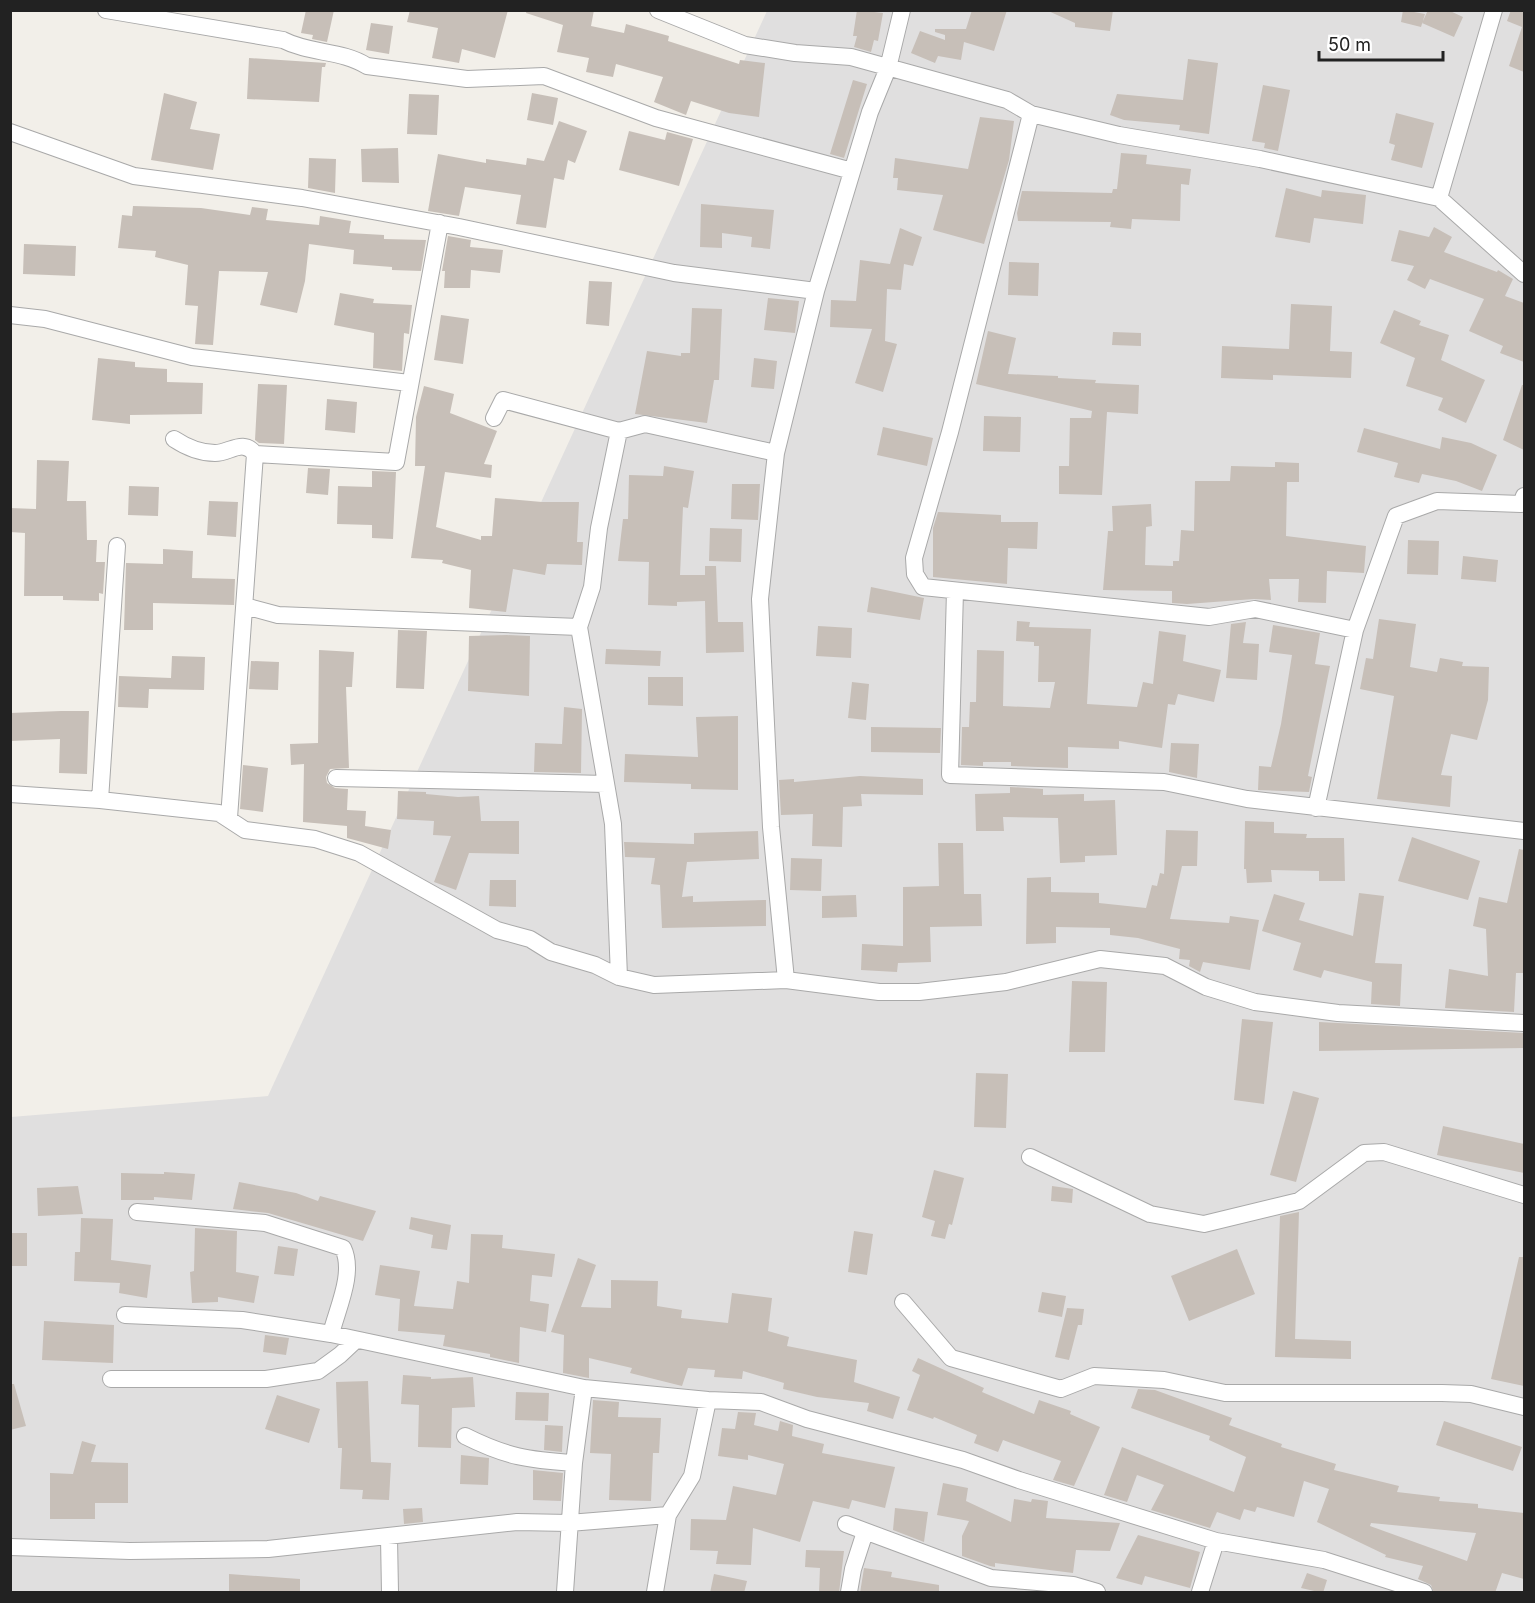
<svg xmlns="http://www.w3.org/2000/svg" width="1535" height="1603" viewBox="0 0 1535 1603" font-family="Inter,sans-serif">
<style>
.residential{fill:#e0dfdf}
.building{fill:#c7bfb8;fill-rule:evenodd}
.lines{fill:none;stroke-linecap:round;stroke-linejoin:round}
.minor-casing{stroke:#a9a9a9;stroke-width:18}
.minor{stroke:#fff;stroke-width:16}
</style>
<rect width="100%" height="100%" fill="#f2efe9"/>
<!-- residential -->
<path class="residential" d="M767 11H1524V1592H11V1117L268 1096Z"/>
<!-- building -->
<path class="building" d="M306 10H334L327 42 312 39 313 35 301 33Z
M410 10H508L495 58 462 49 459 63 432 58 438 28 407 22Z
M527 10H594L591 26 624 33 626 24 669 36 668 41 739 64 740 60 765 63 759 117 729 113 691 101 686 115 654 102 663 77 616 64 613 77 586 72 589 58 557 52 563 25 526 13Z
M857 10 883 13 878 41 874 40 871 52 854 47 857 36H853Z
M972 10H1007L994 51 964 42 961 60 938 56 935 63 911 53 920 31 945 40V35L935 32V29H966Z
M1046 10H1113L1110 31 1075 27V23Z
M1403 10 1425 14 1421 27 1401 22Z
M1428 10H1448L1463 17 1454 37 1422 23Z
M1511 10H1524V72L1509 66 1522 27 1507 21Z
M371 23 393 26 389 54 366 50Z
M249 58 326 63 325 67H322L319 102 247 99Z
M1188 59 1218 63 1209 134 1179 130 1180 125 1124 120 1110 115 1117 94 1183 100Z
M853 80 867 84 844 158 830 154Z
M1263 85 1290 90 1278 151 1264 148 1265 143 1252 141Z
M164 93 197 102 190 129 220 134 213 170 151 160Z
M532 93 558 98 553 125 527 120Z
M409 94 439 95 437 135 407 134Z
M1396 113 1434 123 1422 168 1391 160 1395 145 1389 143Z
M980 117 1014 121 1009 160 984 244 933 230 943 195 897 190 898 178H893L895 158 968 169Z
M559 121 587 131 575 163 568 160 564 180 554 178 546 228 516 224 521 195 465 187 459 216 428 211 438 154 486 163V159L526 165 527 158 544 161Z
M629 131 665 140 667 132 693 139 679 186 619 170Z
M398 148 399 183 362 182 361 149Z
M1121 153 1147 155 1146 164 1191 169 1189 185 1181 184 1180 221 1132 219 1131 229 1110 227 1111 222 1018 221 1017 213 1022 191 1112 193 1113 189H1117Z
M309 158 336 159 335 193 308 188Z
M1286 188 1321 197 1322 190 1366 195 1363 224 1314 218 1310 243 1275 237Z
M701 204 774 210 770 249 751 247 752 237 722 233V248L700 247Z
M133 206 201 208 250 215 252 207 268 209 266 220 319 225 320 216 351 221 349 233 384 235V239L426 240 421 271 392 270V267L353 264 354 250 309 244 305 281 297 313 260 305 268 272 219 271 213 345 195 344 198 306 185 305 188 265 155 257 156 251 118 248 122 215 132 216Z
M1434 227 1452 237 1444 252 1497 272 1498 270 1513 279 1505 296 1524 303V362L1500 353 1503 346 1469 331 1484 299 1430 279 1425 289 1407 280 1414 266 1391 261 1399 230 1429 237Z
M900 228 922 237 913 266 904 264 901 290 887 289 885 341 897 344 883 392 855 383 872 329 830 327 831 300 856 301 860 260 890 264Z
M448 236 471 240 470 247 503 250 500 273 471 270 470 288H444L445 271H442Z
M24 244 76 246 75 276 23 274Z
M1009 262 1039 263 1038 296 1008 295Z
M589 281 612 282 609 326 586 324Z
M340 293 374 299 373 303 412 305 409 334 404 333 402 371 373 368 374 333 334 325Z
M768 298 799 301 795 333 764 330Z
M1291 304 1332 306 1330 351 1352 352 1351 378 1273 375V380L1221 378 1222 346 1289 349Z
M692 308 722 309 719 380H714L707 423 635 414 647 351 681 356V353H690Z
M1394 310 1421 321 1419 325 1449 335 1441 360 1485 380 1466 423 1438 410 1443 398 1406 386 1415 358 1380 343Z
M441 315 469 319 463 364 434 360Z
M988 331 1016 338 1008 374 1058 376V378L1096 380 1095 383 1139 385 1138 414 1107 412 1102 495 1059 494V466H1069L1070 418H1091L1092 411 976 384Z
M1113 332 1141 333V346L1112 345Z
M98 358 135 362V367L167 369V382L203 383 202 414 130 415V424L92 420Z
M754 358 777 361 774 389 751 387Z
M258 384 287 385 284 444 259 443 255 440Z
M1522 385H1524V450L1503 440Z
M424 386 454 394 450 413 497 431 484 464 492 465 491 478 445 472 436 527 481 540V536H492L495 498 542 502H579L577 542H583L582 565 547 564 545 575 513 569 506 612 469 608 471 570 442 563 443 560 411 558 425 466H415L416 417Z
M327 399 357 402 355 433 325 430Z
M984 416 1021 417 1020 452 983 451Z
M883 427 933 438 927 466 877 455Z
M1364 428 1440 449 1442 437 1471 443 1497 455 1482 491 1456 481 1422 474 1419 483 1394 477 1398 463 1357 452Z
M37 460 69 461 67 501H86L87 540H97L96 562H105L103 594 99 593V601L63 600V596H24L25 533 10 532V508L36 509Z
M1275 462 1299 463V482H1287L1286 536 1366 546 1364 573 1327 571 1326 603 1298 602 1299 579H1269L1271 600 1254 599 1187 604 1172 603V591L1103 590 1108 531H1113L1112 506 1151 504 1152 526 1146 527 1145 565 1173 566V561H1179L1181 530 1194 531 1195 481H1230L1231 466 1275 467Z
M664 466 694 471 688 508 683 507 680 575H705V566H716L718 622H743L744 652 706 653 705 601 677 602V606L648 605 649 562 618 561 623 519H628L629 475 663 476Z
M308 468 330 469 328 495 306 493Z
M372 471 396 472 393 539 372 538V525L337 524 338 486 372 487Z
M732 484H760L758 520 731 519Z
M129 486 159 487 158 516 128 515Z
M209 501 238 502 236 537 207 535Z
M938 512 1001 515V522H1038L1037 549 1008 548 1007 584 933 577V528Z
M710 528 742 529 741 562 709 561Z
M1408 540 1439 541 1438 575 1407 574Z
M163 549 193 551 192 578 235 579 234 605 153 603V630H124L126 563 163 564Z
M1463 556 1498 560 1496 582 1461 579Z
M871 587 924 598 920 620 867 612Z
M1379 619 1416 624 1410 667 1437 672 1440 658 1463 662 1462 666 1489 667 1488 700 1477 740 1451 734 1441 775 1452 776 1450 807 1377 799 1394 696 1360 689 1366 658 1373 659Z
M1017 621 1030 622 1029 627 1091 629 1087 704 1137 707 1143 682 1153 684 1159 631 1186 635 1183 661 1221 670 1214 702 1178 694 1175 705 1168 704 1162 748 1119 741V749L1068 747V768L1011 766V762H983V766L961 765 962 727H969L970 702H976L977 650 1004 651 1003 706 1050 708 1055 682H1038L1039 646H1034V642L1016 641Z
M1246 622 1243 643 1259 644 1257 680 1226 678 1231 624Z
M1273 625 1320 633 1315 664 1330 666 1308 776 1312 777 1309 792 1258 790 1259 766 1271 767 1281 724 1292 655 1269 652Z
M818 626 852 628 851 658 816 656Z
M398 630 427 631 424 689 396 688Z
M507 635 530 636 529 696 468 691 469 636Z
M606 649 661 651 660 666 605 664Z
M319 650 354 652 352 687H346L349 768 330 769 326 777 327 783 335 788 348 789 347 810 366 811 365 826 391 830 388 849 347 838V826L303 822 304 764 291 765 290 744 318 743Z
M172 656 205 657 204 690 149 689 148 708 118 707 119 676 171 678Z
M251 661 279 662 278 690 249 689Z
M648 677H683V706L648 705Z
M852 682 869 684 866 720 848 718Z
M564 707 582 709 581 773 534 772 535 743 562 744Z
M61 711H89L87 774 59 773 60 739 10 741V713Z
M738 716V790L691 789V784L624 782 625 754 698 757 696 717Z
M871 727 941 728 940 753 871 752Z
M1171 743 1199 744 1197 778 1169 772Z
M243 765 268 768 263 812 240 809Z
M860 776 923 779V795L861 794 862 806 843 807 842 847 812 846 813 814 781 815 779 780 794 779V782Z
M1010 787 1043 789V795L1084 794V801L1115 800 1117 855 1085 856V862L1060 863 1058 818 1003 817 1004 831H976L975 794 1010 793Z
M398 791 426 792V794L458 797 479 796 481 821H519V854L469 853 456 890 434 882 451 836 433 835 434 821 397 819Z
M1245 821 1274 822V833L1307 834 1306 838H1344L1345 881H1319V871L1271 870 1272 882 1247 883 1246 869H1244Z
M1166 830 1198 831 1197 866H1182L1170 919 1229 923 1230 916 1259 920 1250 970 1203 962 1200 972 1189 966 1190 960 1179 959 1180 949 1138 938 1110 935V928L1056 927V943L1026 944 1027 878 1051 877V892L1099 893V903L1146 908 1152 885 1157 886 1160 873 1164 874Z
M758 831 759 859 687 862 682 897 693 896V902L766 900V926L662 928 660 885 651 884 655 858 625 857 624 842 694 844V833Z
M1412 837 1480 861 1468 900 1398 881Z
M938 843H963L964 894H981L982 926 930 927 931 962 898 963 897 972 861 970 862 944 903 946V887L939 886Z
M1519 849 1524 850V973H1516L1514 1012 1445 1008 1449 969 1488 976 1486 929 1473 926 1479 897 1507 903Z
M791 858 822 859 821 891 790 890Z
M490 880H516V907L489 906Z
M1359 893 1384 896 1375 963 1402 964 1400 1006 1371 1004 1372 982 1324 970 1321 978 1293 970 1301 943 1262 931 1274 894 1305 903 1299 920 1353 936Z
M856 895 857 917 822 918V896Z
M1072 981 1107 982 1105 1052H1069Z
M1242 1019 1273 1022 1264 1104 1234 1100Z
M1319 1022 1524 1033V1048L1319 1051Z
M976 1073 1008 1074 1006 1128 974 1127Z
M1293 1091 1319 1098 1296 1182 1270 1175Z
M1443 1126 1524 1144V1173L1437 1155Z
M934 1170 964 1178 952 1225 949 1224 945 1239 931 1236 935 1221 922 1217Z
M164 1172 195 1174 192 1200 154 1197V1200H121V1173L164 1174Z
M239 1182 296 1193 318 1201 320 1196 376 1211 363 1241 268 1213 233 1209Z
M78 1186 83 1214 38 1216 37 1188Z
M1052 1186 1073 1189 1072 1203 1051 1201Z
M1299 1212 1295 1339 1351 1341V1359L1275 1357 1280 1216Z
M411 1217 451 1225 447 1250 431 1248 433 1235 409 1229Z
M81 1218 113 1219 111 1260 151 1265 147 1298 119 1293 120 1283 74 1281 75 1252H80Z
M195 1228 237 1231 236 1272 259 1276 254 1303 218 1297V1302L192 1303 190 1272 194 1271Z
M854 1231 873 1234 867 1275 848 1272Z
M10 1233H27V1266H10Z
M471 1234 503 1235 502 1248 555 1254 552 1277 532 1275 530 1301 549 1304 546 1332 520 1327 519 1363 490 1357V1354L443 1346 445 1335 398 1331 400 1299 375 1295 380 1265 420 1271 414 1306 453 1309 457 1281 469 1283Z
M278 1246 298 1249 294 1276 274 1274Z
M1237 1249 1255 1294 1189 1321 1171 1276Z
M1519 1257H1524V1386L1491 1379Z
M578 1258 596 1265 581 1307 611 1308V1280L658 1281 657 1306 682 1310 681 1318 728 1323 732 1293 772 1298 768 1331 789 1337 787 1346 857 1360 854 1382 900 1397 893 1419 867 1411 869 1403 817 1397 783 1389 784 1383 743 1371 742 1379 714 1377 715 1370 688 1368 682 1386 630 1373 632 1368 589 1358V1378L563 1373 564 1335 551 1332Z
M1042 1292 1066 1296 1062 1317 1038 1312Z
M1067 1308 1084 1309 1082 1325H1078L1069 1360 1055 1357Z
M44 1321 114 1325 113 1363 42 1360Z
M265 1335 289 1338 286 1355 263 1352Z
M918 1358 984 1388 982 1392 1034 1414 1039 1400 1071 1411 1070 1414 1100 1427 1074 1486 1053 1480 1061 1461 1003 1440 998 1452 974 1443 977 1435 934 1417 933 1419 907 1410 920 1375 912 1371Z
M403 1375 431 1377V1379L473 1377 475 1407 452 1408 451 1448 418 1447 419 1405 401 1404Z
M368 1381 371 1462 391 1463 389 1500 362 1499 363 1490 340 1489 342 1448H338L336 1382Z
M10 1384H14L26 1426 10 1430Z
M1138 1389 1155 1390 1232 1418 1229 1425 1282 1444 1281 1447 1336 1464 1334 1470 1399 1486 1397 1492 1440 1497 1439 1501 1478 1504V1508L1524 1513V1579L1502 1573 1495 1593H1434L1431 1585 1418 1579 1423 1566 1385 1557 1386 1555 1317 1522 1329 1489 1304 1481 1294 1517 1257 1507 1255 1512 1244 1509 1240 1520 1217 1512 1210 1528 1151 1510 1164 1485 1137 1475 1127 1502 1104 1495 1122 1447 1234 1492 1246 1457 1209 1440 1210 1436 1131 1408ZM1371 1523 1476 1533 1467 1561 1370 1526Z
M516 1392 549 1393 548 1421 515 1420Z
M277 1395 320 1409 309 1443 265 1429Z
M593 1400 619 1402 618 1417 661 1418 659 1453H653L651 1501 609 1500 611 1454 590 1453Z
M738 1412 756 1413 754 1425 778 1431 780 1421 793 1425 792 1436 824 1444 822 1453 895 1467 885 1508 852 1500 849 1509 813 1501 800 1542 753 1528 751 1565 716 1564 718 1551 690 1550 691 1519 726 1520 733 1486 776 1495 784 1464 748 1455V1460L718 1456 722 1428 735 1429Z
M1444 1421 1522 1447 1513 1471 1436 1445Z
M545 1425 563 1426 562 1452 544 1450Z
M82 1441 96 1445 91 1462 128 1463V1503H95V1519H50V1473L73 1474Z
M461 1455 489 1458 488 1485 460 1484Z
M533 1470 563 1473 561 1501 533 1500Z
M943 1483 968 1488 966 1501 1011 1522 1014 1499 1031 1502 1032 1499 1048 1501 1046 1518 1120 1523 1110 1551 1076 1550 1073 1573 995 1563V1567L990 1566 962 1556V1536L969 1521 937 1515Z
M422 1508 423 1522 404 1524 403 1509Z
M895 1508 928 1512 924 1542 893 1530Z
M1138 1535 1200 1552 1190 1588 1145 1576 1142 1585 1116 1578Z
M806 1550 844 1551 839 1593H819L820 1568 805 1567Z
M864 1568 892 1572 891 1577 939 1585V1593H860Z
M1307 1573 1327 1580 1323 1593 1301 1588Z
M229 1574 300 1579V1593H229Z
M714 1574 747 1581 744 1593H710Z"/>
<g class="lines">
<!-- minor casing -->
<g class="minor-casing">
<path id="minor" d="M106 10 283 40C310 54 342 50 367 66L467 79 544 76 656 118 852 171
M658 10 745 45 795 53 851 57 1007 100 1031 114 1119 135 1260 159 1439 198 1524 274
M1031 114 950 432 914 558 915 574 923 587 1209 617 1255 609 1355 630 1316 808
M10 132 134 176 302 198 459 227 674 273 816 291
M1439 198 1494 10
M10 315 45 319 192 357 409 383
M494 418 503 400 619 431
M174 439C186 447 200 453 215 453 230 453 243 438 255 454L229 818
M255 454 396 462 440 223
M955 591 950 775 1164 782 1247 799 1524 831
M245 606 278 615 579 627 592 587 599 528 619 431 645 424 776 453
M579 627 613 824 619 977
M1355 630 1396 516 1437 501 1521 504 1524 496
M336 778 606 784
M10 794 100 800 219 813 245 830 315 839 359 853 497 930 530 939 551 952 595 965 619 977 654 985 786 980 879 992H919L1006 982 1100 959 1165 966 1206 987 1255 1002 1338 1013 1524 1023
M100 800 117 546
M786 980 771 827 760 599 776 453 816 291 870 112 888 68 902 10
M1030 1157 1150 1214 1204 1224 1299 1201 1364 1153 1384 1152 1524 1195
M137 1212 265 1223 343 1248C355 1273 337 1309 331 1334
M903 1302 951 1358 1061 1389 1094 1376 1164 1380 1225 1393H1442L1471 1394 1524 1407
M125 1315 242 1320 331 1334 584 1388 708 1400 761 1402 807 1419 963 1460 1019 1480 1216 1541 1324 1560 1424 1592
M111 1379H266L318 1371 340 1355 356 1340
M465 1436C507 1457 528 1460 574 1463
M846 1524 991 1578 1073 1585 1097 1592
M389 1538 390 1592
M10 1547 130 1551 268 1549 517 1522 569 1523 668 1515
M565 1592 574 1463 584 1388
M655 1592 668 1515 692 1476 708 1400
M849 1592 853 1569 865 1532
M1200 1592 1216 1541"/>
</g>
<!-- minor -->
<use href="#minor" class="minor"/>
</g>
<!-- border -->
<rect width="1535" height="1603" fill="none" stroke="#222222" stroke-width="24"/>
<!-- scale -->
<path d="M1319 51v9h124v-9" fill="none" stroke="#222222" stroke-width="3"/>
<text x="1328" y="51" font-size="18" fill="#222222" stroke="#ffffff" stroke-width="4.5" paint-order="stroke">50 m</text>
</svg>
